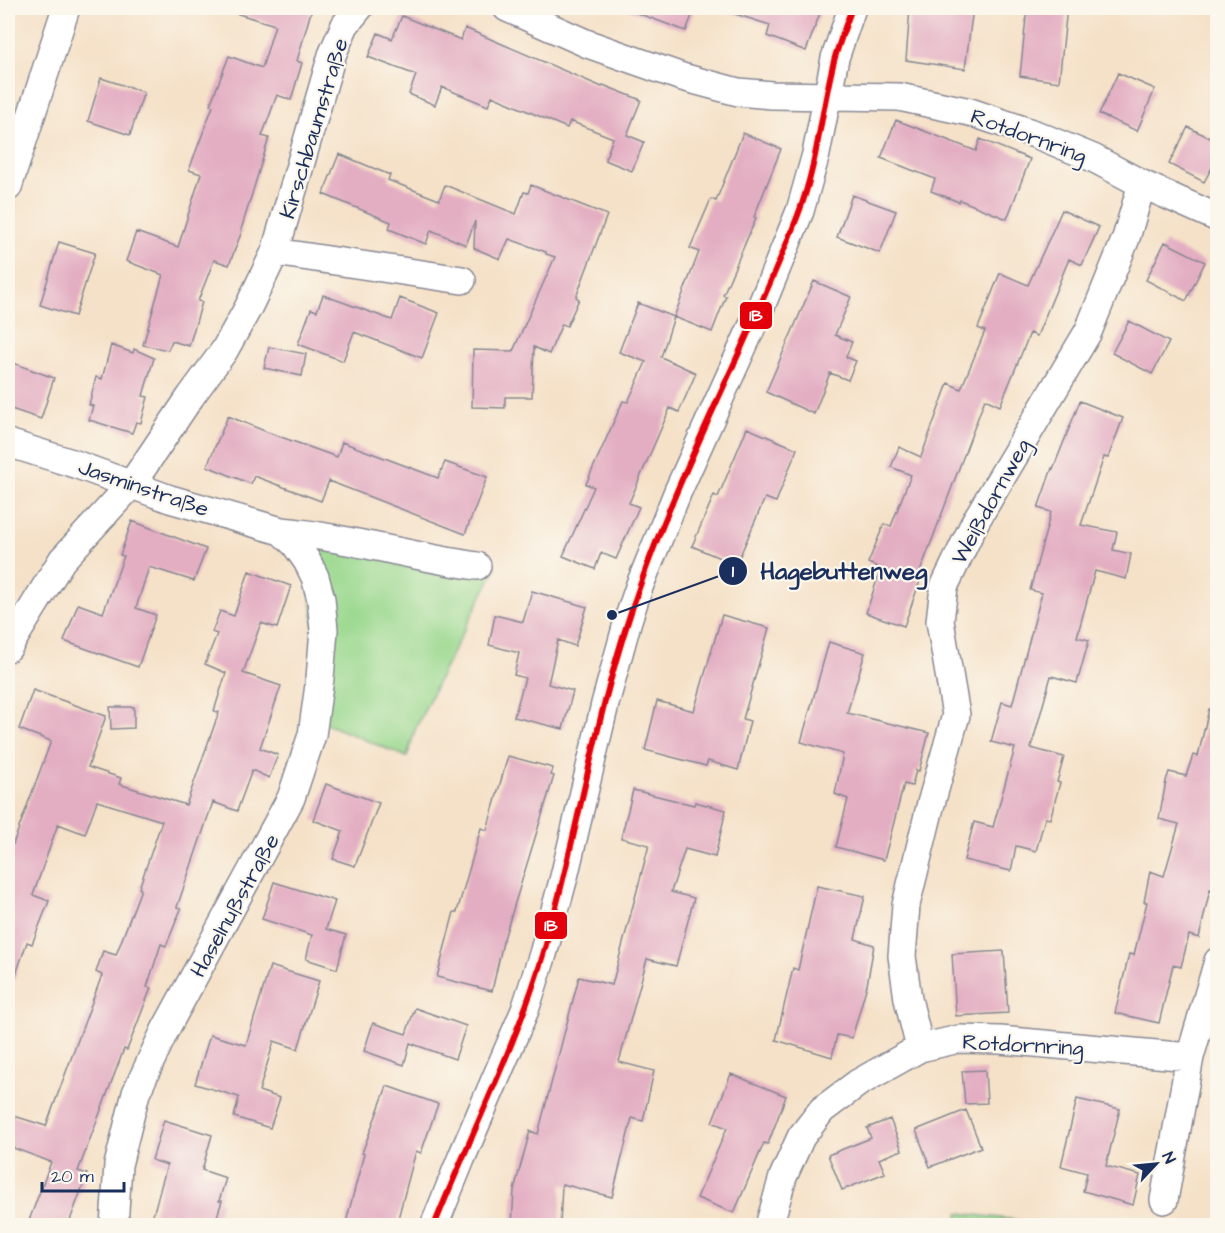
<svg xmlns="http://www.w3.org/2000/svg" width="1225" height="1233" viewBox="0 0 1225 1233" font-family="'Architects Daughter',sans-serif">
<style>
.green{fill:#9ad88e;stroke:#5a8476;stroke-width:1.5}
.building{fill:#e3aec2}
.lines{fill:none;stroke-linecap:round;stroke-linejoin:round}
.street-casing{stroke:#888893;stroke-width:30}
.street{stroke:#fff;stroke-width:27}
.bus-1-casing{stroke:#fbf7ec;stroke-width:10}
.bus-1{stroke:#e3000b;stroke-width:6}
.labels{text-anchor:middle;stroke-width:4.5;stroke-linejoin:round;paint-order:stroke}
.street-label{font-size:22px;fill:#1b2f5e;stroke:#fbf7ec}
.leader{fill:none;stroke:#1b2f5e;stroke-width:2}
.callout-dot{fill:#1b2f5e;stroke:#fbf7ec;stroke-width:2}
.mark-label{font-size:18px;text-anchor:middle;font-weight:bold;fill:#fff}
.callout-label{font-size:24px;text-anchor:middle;font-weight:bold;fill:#1b2f5e;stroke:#fbf7ec;stroke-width:4.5;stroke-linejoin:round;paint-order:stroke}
.line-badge{stroke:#fbf7ec;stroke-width:2}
.badge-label{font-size:16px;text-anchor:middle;font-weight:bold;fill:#fff}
</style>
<rect width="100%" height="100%" fill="#fbf7ec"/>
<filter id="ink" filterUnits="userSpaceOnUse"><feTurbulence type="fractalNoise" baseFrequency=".0167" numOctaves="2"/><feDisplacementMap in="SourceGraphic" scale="12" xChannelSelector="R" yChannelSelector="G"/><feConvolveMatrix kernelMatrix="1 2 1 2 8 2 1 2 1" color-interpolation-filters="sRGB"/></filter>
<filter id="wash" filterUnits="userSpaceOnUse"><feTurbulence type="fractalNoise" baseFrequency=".008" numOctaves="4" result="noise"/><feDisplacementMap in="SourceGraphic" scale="24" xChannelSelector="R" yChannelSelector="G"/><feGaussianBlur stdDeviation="1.35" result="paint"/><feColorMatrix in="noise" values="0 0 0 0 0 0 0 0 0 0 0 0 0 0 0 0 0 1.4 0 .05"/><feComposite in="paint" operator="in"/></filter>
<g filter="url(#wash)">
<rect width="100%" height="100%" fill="#f5e1c8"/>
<!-- green -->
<path class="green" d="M318 534 440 560 496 568 440 677 415 730 407 757 314 719 320 678 307 561Z
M959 1213 1057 1225H956Z"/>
<g id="blocks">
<!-- building -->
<path class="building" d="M236 8H312L297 61 302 63 291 100 277 95 262 136 269 138 241 230 242 231 229 265 214 260 198 301 202 302 189 346 172 341 168 350 143 345 163 275 126 261 136 232 178 247 201 174 189 170 213 106 210 105 229 56 262 68 275 25 235 13Z
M630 8H695L686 31 629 10Z
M730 8H822L806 51 767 36 770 25 729 12Z
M910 8H973L965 69 906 60Z
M1027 8H1067L1059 82 1020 76Z
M402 16 461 40 465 28 602 87 603 85 641 100 627 135 644 142 632 171 605 160 613 138 570 121 567 128 492 96 488 106 442 87 435 105 409 94 416 75 368 57 378 33 392 39Z
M1118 73 1155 89 1137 131 1099 114Z
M101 78 144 92 130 135 88 121Z
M896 120 976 151 980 139 1030 159 1007 219 960 200 959 202 931 191 935 179 881 158Z
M1188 127 1218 142V156L1204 182 1169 164Z
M743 133 781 149 754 217 756 218 723 295 726 296 712 332 674 317 699 252 690 248 711 199 716 201Z
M339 154 390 175 388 180 439 200 445 185 516 214 524 192 528 193 531 185 607 215 576 297 579 299 567 326 562 324 549 354 534 347 532 397H505V408L472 407 473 350 513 351 555 257 546 254V252L509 239 500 259 474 248 475 221 466 245 431 230 426 244 389 229 391 222 323 194Z
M852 195 896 211 880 253 837 237Z
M1062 210 1099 227 1082 265 1069 259 1037 336 1030 333 1000 406 985 399 917 580 920 581 904 626 866 613 881 568 868 563 884 524 891 526 911 475 891 467 899 447 921 457 948 383 961 389 985 331 978 328 1000 273 1028 285Z
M59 242 95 253 75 316 40 305Z
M1165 242 1205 262 1186 301 1146 280Z
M814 281 851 297 835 335 852 342 846 357 856 361 848 380 830 373 814 414 766 392Z
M323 295 392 320 400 298 439 313 422 358 354 332 343 361 298 344 311 309 317 311Z
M638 303 674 317 661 357 696 373 679 412 670 408 629 503 639 507 616 559 601 553 595 569 563 556 594 487 586 484 623 401 628 402 646 362 619 352Z
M1129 321 1169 342 1152 374 1112 353Z
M111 345 133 353 134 349 154 358 143 396 148 397 141 423 136 422 132 433 89 420 93 406 89 405 96 377 102 379Z
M269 347 306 354 302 376 264 368Z
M13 363 54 378 41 419 8 408V380Z
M1080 401 1123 418 1108 458 1104 457 1081 525 1117 532 1113 550 1131 554 1126 579 1095 571 1077 637 1089 640 1077 683 1051 676 1031 748 1064 757 1057 782 1060 783 1050 819 1045 818 1036 851 1016 846 1011 871 964 860 974 822 993 827 1015 748 991 742 1002 702 1012 705 1042 593 1030 590 1051 512 1038 508 1052 468 1053 469Z
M228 416 267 432 337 457 342 442 438 478 445 462 487 477 465 534 329 481 321 501 254 476 251 484 207 466Z
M747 428 797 449 776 502 765 498 736 565 692 546 714 495 718 497Z
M132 521 206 549 194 581 149 567 136 608 156 615 138 667 64 641 78 604 103 613 124 556 120 555Z
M249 571 291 586 277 628 261 623 243 673 281 686 260 748 278 755 269 778 252 770 237 811 213 802 177 907 181 909 166 946 161 944 147 987 151 988 127 1050 124 1049 78 1171 87 1174 68 1226H27L51 1162 8 1146V1114L46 1126 102 975 96 972 103 951 116 955 141 889 139 888 162 821 97 801 85 834 58 824 33 895 49 901 32 944 27 942 11 989H8V842L13 844 51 741 19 729 33 690 106 716 88 767 121 778 119 784 186 805 219 712 214 711 226 673 205 664 217 634 212 632 220 611 234 616Z
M532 591 587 607 575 646 558 640 548 684 573 691 563 729 514 717 525 678 514 675 519 653 489 645 495 615 523 622Z
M722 615 769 628 743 719 750 721 738 770 708 761 706 766 645 750 657 701 694 711Z
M829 642 865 653 847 713 929 733 919 771 916 770 912 786 904 784 884 860 836 847 848 799 835 794 843 754 801 742Z
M110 707H134V728L111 729Z
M1209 709 1218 710V869L1212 890 1210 889 1199 938 1189 935 1181 967 1173 965 1159 1023 1115 1013 1129 954 1134 955 1147 902H1144L1150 871 1164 876 1179 824 1159 819 1166 781 1169 772 1186 776 1193 755 1198 756Z
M508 756 553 768 551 775 554 776 503 942 492 991 437 977 454 912H457L481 828 487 830Z
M326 784 379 803 355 866 333 859 343 831 313 820Z
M633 790 694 805 695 802 726 810 715 857 685 849 671 892 694 898 676 966 647 959 619 1062 654 1071 643 1121 632 1118 612 1197 562 1184 560 1226H512L514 1190 530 1131 538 1134 579 977 612 985 649 845 621 838Z
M274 882 335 901 326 929 346 935 337 969 306 959 312 935 262 919Z
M817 886 865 896 855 939 874 945 867 985 852 1038 837 1035 832 1057 776 1040 793 968 798 970Z
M1004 951 1008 1013 956 1016 952 954Z
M270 966 319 981 298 1049 274 1041 259 1091 280 1098 270 1128 234 1117 239 1097 195 1084 210 1035 246 1045Z
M415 1008 466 1026 455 1059 410 1043 404 1065 364 1051 373 1023 406 1034Z
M985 1070 987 1103 965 1104 962 1071Z
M731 1074 786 1096 768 1144 764 1143 734 1213 697 1198 727 1128 712 1122Z
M387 1086 438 1104 421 1153 416 1151 396 1226H345L364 1154 362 1153Z
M1077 1099 1120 1109 1106 1166 1140 1175 1133 1205 1083 1191 1087 1173 1061 1166Z
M966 1110 981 1147 930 1167 916 1130Z
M890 1119 902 1150 879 1159 885 1173 842 1190 828 1155 871 1138 867 1128Z
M164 1120 212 1135 202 1170 226 1178 219 1201H222L214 1226H150L167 1165 152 1160Z"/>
</g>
</g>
<g filter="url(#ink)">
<use href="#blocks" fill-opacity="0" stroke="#888893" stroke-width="1.5"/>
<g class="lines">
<!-- street casing -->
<g class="street-casing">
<path id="street" d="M507 8 588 44 682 77 738 92 772 95 899 97 970 112 1035 134 1093 158 1142 184 1218 218
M8 187 66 8
M275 252 462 280
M8 443 75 464 170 499 281 531 295 544 307 561 315 577 321 599 324 630 320 678 312 735 291 798 165 1030 136 1093 118 1165 114 1226
M281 531C347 537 411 557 477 566
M8 648 62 560 131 485 191 396 224 351 248 308 275 252 332 55 345 25 359 8
M920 1048 908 999 902 956 906 905 930 807 956 715 940 621 944 587 975 522 1088 332 1126 238 1142 184
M1164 1200 1190 1057
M434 1226 461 1159 525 1010 543 954 564 877 605 704 628 620 639 587 678 491 760 309 800 211 816 154 835 58 852 8
M769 1226 783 1177 801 1137 822 1110 858 1083 920 1048 959 1039 1000 1040 1190 1057 1218 961"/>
</g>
<!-- street -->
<use href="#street" class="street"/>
<!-- bus-1 casing -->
<g class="bus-1-casing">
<path id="bus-1" d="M434 1226C470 1136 515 1048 543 955 576 843 593 726 630 615 674 478 746 350 798 215 818 164 821 109 835 57 840 41 846 24 852 8"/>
</g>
<!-- bus-1 -->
<use href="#bus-1" class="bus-1"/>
</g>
</g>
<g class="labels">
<!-- street labels -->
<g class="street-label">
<text transform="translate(313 128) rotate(-73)" y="8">Kirschbaumstraße</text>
<text transform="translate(1029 135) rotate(20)" y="8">Rotdornring</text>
<text transform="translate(144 487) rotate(19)" y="8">Jasminstraße</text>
<text transform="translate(990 501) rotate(-61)" y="8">Weißdornweg</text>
<text transform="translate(234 905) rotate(-61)" y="8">Haselnußstraße</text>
<text transform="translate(1023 1044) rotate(3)" y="8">Rotdornring</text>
</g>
</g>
<!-- callouts -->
<path class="leader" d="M612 615L733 571"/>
<g class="callout-dot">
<circle cx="612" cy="615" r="6"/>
<circle cx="733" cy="571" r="15"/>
</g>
<g class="mark-label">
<text x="733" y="577">1</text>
</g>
<g class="callout-label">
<text x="844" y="579">Hagebuttenweg</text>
</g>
<g class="line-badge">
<rect x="739" y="301" width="34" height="29" rx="6" fill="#e3000b"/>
<rect x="534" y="911" width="34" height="29" rx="6" fill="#e3000b"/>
</g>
<g class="badge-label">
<text x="756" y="321">1B</text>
<text x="551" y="931">1B</text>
</g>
<!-- margin -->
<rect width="1225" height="1233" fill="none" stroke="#fbf7ec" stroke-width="30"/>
<!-- north arrow -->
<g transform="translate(1156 1164) rotate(64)" stroke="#fbf7ec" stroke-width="4.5" paint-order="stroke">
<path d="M0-4.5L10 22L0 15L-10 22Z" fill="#1b2f5e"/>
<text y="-9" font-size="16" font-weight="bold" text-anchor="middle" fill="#1b2f5e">N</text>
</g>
<!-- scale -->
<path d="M42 1182v9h82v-9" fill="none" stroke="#1b2f5e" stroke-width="3"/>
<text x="51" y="1182" font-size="18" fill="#1b2f5e" stroke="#fbf7ec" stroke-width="4.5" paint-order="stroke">20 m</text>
</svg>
